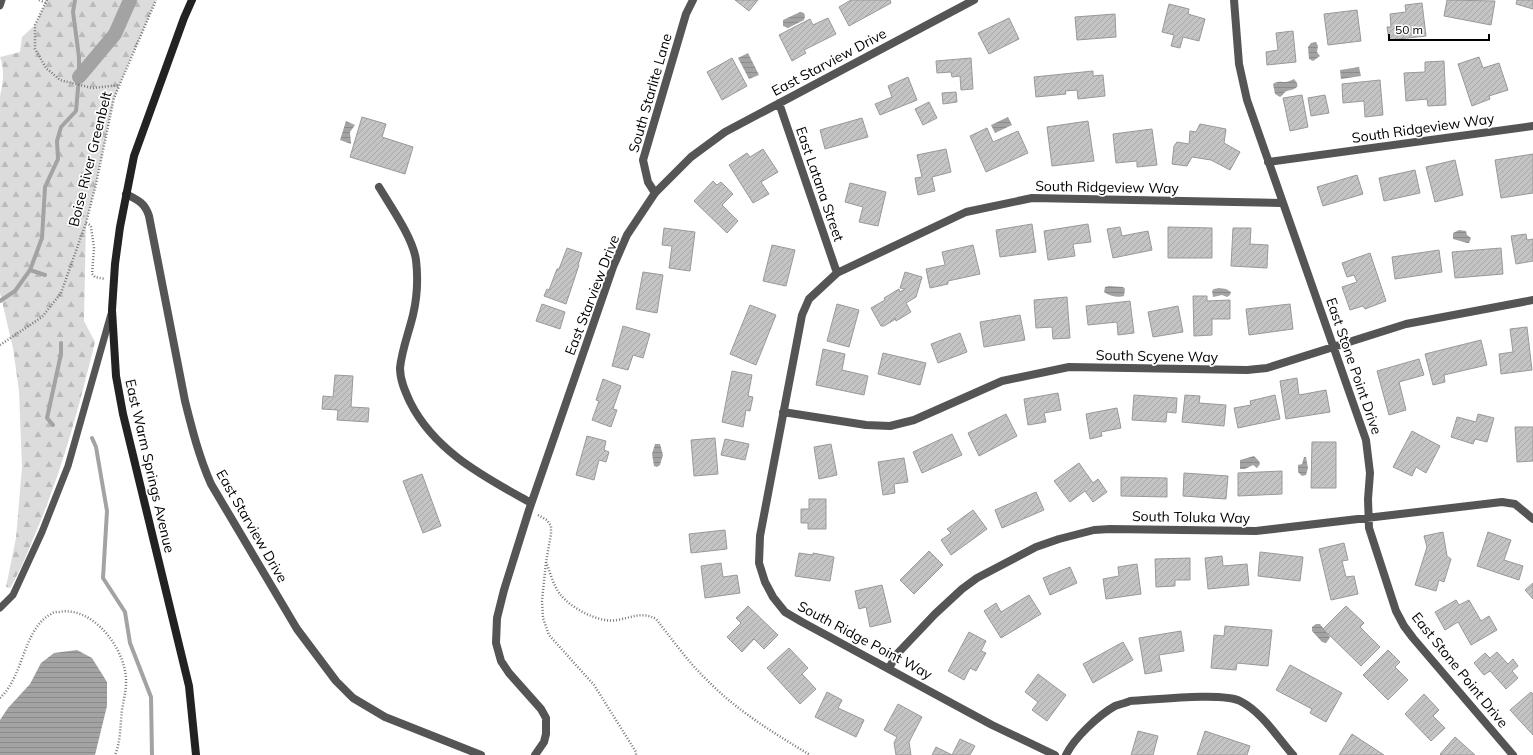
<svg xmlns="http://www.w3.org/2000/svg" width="1533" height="755" viewBox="0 0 1533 755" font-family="Mulish,sans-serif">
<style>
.forest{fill:url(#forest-firs)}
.water{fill:url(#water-rules)}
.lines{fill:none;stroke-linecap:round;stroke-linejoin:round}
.stream{stroke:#a3a3a3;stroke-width:4}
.canal{stroke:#a3a3a3;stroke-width:14}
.building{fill:url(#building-hatch);stroke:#999}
.path{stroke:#777;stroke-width:2.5;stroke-dasharray:1 2;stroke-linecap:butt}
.lane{stroke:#555;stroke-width:7}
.street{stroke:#555;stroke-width:8}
.secondary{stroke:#222;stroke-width:8}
.labels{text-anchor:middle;stroke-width:3.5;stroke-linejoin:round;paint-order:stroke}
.street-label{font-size:14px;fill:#000;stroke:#fff}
</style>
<defs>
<pattern id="forest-firs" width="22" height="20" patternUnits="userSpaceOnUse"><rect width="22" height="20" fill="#dcdcdc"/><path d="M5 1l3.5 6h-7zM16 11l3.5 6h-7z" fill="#bbb"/></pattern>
<pattern id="water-rules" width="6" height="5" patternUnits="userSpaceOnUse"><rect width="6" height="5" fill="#a3a3a3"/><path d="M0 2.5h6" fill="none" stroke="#8b8b8b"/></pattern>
<pattern id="building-hatch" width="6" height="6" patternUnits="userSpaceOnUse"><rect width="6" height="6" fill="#c4c4c4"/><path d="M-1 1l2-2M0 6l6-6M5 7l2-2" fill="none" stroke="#a7a7a7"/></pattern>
</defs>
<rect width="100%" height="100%" fill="#fff"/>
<!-- forest -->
<path class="forest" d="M47 0H156L114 98 96 184 86 223 84 321 95 342C79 407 62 471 36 532 28 551 21 570 10 588L6 587 16 538 22 467 19 391 13 348 0 293V96C3 83 5 71 0 57L20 52 22 37 35 25Z"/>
<!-- water -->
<path class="water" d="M800 12 804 13 805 16 804 20 788 28 783 26V20Z
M1316 42 1318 46 1317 52 1320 56 1313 61 1309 59 1308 47 1311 43Z
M748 53 759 75 749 79 738 58Z
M1359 67 1361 76 1341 79 1340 70Z
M1294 79C1304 90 1290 89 1285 92 1283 94 1282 96 1280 97L1275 94 1273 84C1278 81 1279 82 1285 82 1288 82 1291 80 1294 79Z
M1008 117 1012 125 995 133 991 125Z
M346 121 355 125 350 132 351 144 340 140Z
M1459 230 1466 231 1467 235 1471 238 1469 243H1467L1453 239V233Z
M1109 286 1123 287 1125 289 1124 296C1119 298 1109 296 1104 292L1105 287Z
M1219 288 1226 289 1231 292 1230 295 1227 297 1222 295 1213 297 1212 291 1214 289Z
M655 444H660L663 455 660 465 657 467 654 466 652 454Z
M1254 456 1259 461 1260 464 1257 468 1253 465 1245 469H1240V460Z
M1304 457H1306L1308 468 1306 475 1302 476 1298 472V465L1302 464Z
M1316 624H1320L1330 637 1329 639 1326 643 1322 642 1312 631V627Z
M77 650 92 658 107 682V706L95 755H0V720L8 708 30 684 41 663 54 653Z"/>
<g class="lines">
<!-- stream -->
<path class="stream" d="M30 270 45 275
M0 301 15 291 30 270 42 238 45 187 58 159 57 141 61 127 76 111 79 77V57L73 12 75 0
M53 425 47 418 61 354V343
M92 438 96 447 107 511 103 578 125 612 130 643 151 697 152 755"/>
<!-- canal -->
<path class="canal" d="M79 77 115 34 130 0"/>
</g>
<!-- building -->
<path class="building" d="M735 0H758L749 11Z
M851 0H890L891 3 849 26 839 7Z
M1447 0 1495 1 1491 25 1444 16Z
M1517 0H1533V9L1516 4Z
M1422 3 1426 36 1389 40 1387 27H1391L1390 14 1406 12 1405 5Z
M1169 4 1189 9 1188 14 1205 19 1199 41 1183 37 1180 48 1171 46 1174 35 1162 32Z
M1357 10 1361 41 1328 45 1324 14Z
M1115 14 1116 37 1077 40 1075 17Z
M828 18 836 34 804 50 806 53 792 61 779 35 810 19 813 25Z
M1009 18 1019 39 989 54 978 33Z
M1293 31 1296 62 1267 65 1266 52 1278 50 1276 33Z
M1479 57 1483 68 1499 63 1508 90 1489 96 1490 99 1472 106 1458 64Z
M732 58 747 86 722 100 707 72Z
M971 58 973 89 961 90 960 76 952 77 951 72 937 73 936 61Z
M1444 61 1446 105 1428 106 1427 99 1406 101 1404 73 1425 72V62Z
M1093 71V76L1103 75 1105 96 1078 99 1077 90 1065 91 1066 94 1036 97 1034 77Z
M908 77 917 100 880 115 875 104 892 97 888 86Z
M1380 80 1383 115 1365 117 1364 101 1343 103 1342 84Z
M956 92 957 102 943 104 942 93Z
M1302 95 1308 127 1290 131 1283 98Z
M1325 95 1329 113 1311 116 1308 98Z
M929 102 937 118 923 125 915 109Z
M362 117 386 124 382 137 413 147 405 174 350 157Z
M862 118 868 137 825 149 820 130Z
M1088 121 1094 161 1052 166 1047 127Z
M1200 124 1226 129 1224 143 1240 152 1230 170 1211 160 1192 157 1187 166 1172 164 1174 146 1177 142 1189 144 1190 131 1196 132Z
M987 128 993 142 1018 131 1028 153 986 172 970 136Z
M1152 129 1157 165 1137 167V161L1116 163 1113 134Z
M763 149 778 172 761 182 769 194 753 203 729 165 747 153 750 157Z
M946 149 951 172 932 177 935 191 918 195 915 178 922 177 917 155Z
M1533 154V193L1501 198 1495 160Z
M1455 160 1463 195 1435 202 1426 167Z
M1415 170 1420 193 1384 201 1379 178Z
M1357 175 1363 194 1323 206 1317 187Z
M713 181 717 185 721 182 733 194 722 205 738 221 727 233 694 201Z
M850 183 886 192 878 226 859 222 863 207 845 202Z
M1032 224 1036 252 1000 257 996 230Z
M1088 224 1091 242 1073 244 1075 256 1048 260 1044 231Z
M1120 227 1122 236 1148 231 1152 250 1113 258 1107 229Z
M1168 227 1212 228V258H1168Z
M664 228 695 232 690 271 669 268 672 246 662 245Z
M1233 228H1251L1250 244 1268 245 1267 268 1231 266Z
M1526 234 1527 240 1533 239V261L1516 264 1511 236Z
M772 245 795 250 786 286 763 281Z
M973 245 980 274 948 281V284L930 288 926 269 945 265 942 252Z
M567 248 582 253 578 265H579L566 304 544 296 547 289 549 290 557 269H559Z
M1501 248 1503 274 1455 278 1452 252Z
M1439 250 1442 272 1395 279 1392 257Z
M1370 253 1386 301 1365 309 1363 306 1350 310 1342 287 1357 282 1354 275 1347 277 1342 263Z
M643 272 663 275 657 313 636 309Z
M905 272 922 277 916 297 906 303 911 312 896 321 895 318 894 320 884 326H881L871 308 885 300 884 298 899 289 900 292 905 289 900 288Z
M1193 296H1207V301L1230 300V319H1212V335L1194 336Z
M1067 297 1070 338 1053 339 1052 327 1036 328 1034 300Z
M1130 301 1134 333 1118 335 1117 322 1088 325 1086 306Z
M542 304 565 312 560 329 536 321Z
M837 304 859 310 849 347 827 341Z
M1290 304 1293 329 1249 335 1246 309Z
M750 305 776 315 756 365 730 354Z
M1178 306 1183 332 1153 337 1148 312Z
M1020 315 1025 340 984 347 980 322Z
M623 326 650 334 643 358 633 355 628 370 612 366Z
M1527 327 1532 370 1501 374 1499 354 1513 352 1510 329Z
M960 333 967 352 938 363 931 344Z
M1481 340 1487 365 1444 375 1445 382 1433 385 1425 354Z
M823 349 845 354 842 370 868 376 864 395 816 385Z
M883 353 926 363 920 385 878 374Z
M1419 359 1424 375 1399 382 1406 410 1389 415 1377 371Z
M732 371 752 375 748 396 753 397 750 411 746 410 743 427 722 422Z
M335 375 353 376 351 407 369 408 368 422 337 420 338 410 322 409 323 396 333 397Z
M1297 378 1299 395 1326 390 1330 412 1286 419 1280 381Z
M603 379 621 386 613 409 617 410 611 427 592 420 599 401 596 400Z
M1058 393 1061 410 1044 413 1046 422 1028 425 1024 399Z
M1134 395 1177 398 1176 413 1167 412 1166 422 1132 420Z
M1185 395 1200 396 1199 403 1226 405 1224 426 1182 422Z
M1275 395 1280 419 1238 428 1234 408 1251 405 1250 401Z
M1117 408 1121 428 1101 432 1102 436 1090 439 1086 414Z
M1006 414 1017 436 979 456 968 433Z
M1478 414 1494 418 1487 442 1475 439 1473 444 1451 437 1457 417 1476 422Z
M1515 427H1533V461L1517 462Z
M1412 431 1440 446 1426 473 1416 467 1412 476 1393 467Z
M952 434 962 455 922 473 913 452Z
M587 436 606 441 604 450 609 452 606 462 599 460 594 480 576 475Z
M715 438 718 474 694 476 691 440Z
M725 439 749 444 745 460 721 455Z
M1312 442H1336V488H1311Z
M831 444 837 475 819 479 814 447Z
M904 458 908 482 894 484 895 493 883 495 878 462Z
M1079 463 1093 483 1098 479 1107 492 1093 502 1085 491 1070 502 1054 481Z
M1282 471V494L1238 496V473Z
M1184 473 1228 476 1226 499 1183 496Z
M422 474 441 526 423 533 403 481Z
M1121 477 1167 478V497L1121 496Z
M1036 492 1044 510 1002 528 995 510Z
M809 499H826V529H808V523H801V509H809Z
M973 510 987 529 951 555 941 540 951 533 947 529Z
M725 530 727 549 691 553 689 534Z
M1443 532 1447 556 1451 559 1444 582 1439 580 1436 591 1415 585 1427 547 1424 536Z
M1488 532 1511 540 1504 560 1523 566 1519 580 1477 566Z
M1344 543 1348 560 1342 561 1346 577 1354 576 1358 594 1331 600 1319 549Z
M929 551 943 565 914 594 900 580Z
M1260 552 1303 557 1300 581 1258 576Z
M799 553 813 555V553L834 557 830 581 795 576Z
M1222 556 1223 566 1247 564 1249 585 1208 589 1205 558Z
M1190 558V580H1175V586L1156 587 1155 559Z
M721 563 723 577 737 575 740 593 705 598 701 566Z
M1137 564 1141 594 1106 599 1103 579 1119 576 1118 567Z
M1070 567 1077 583 1050 595 1043 578Z
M1533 583V599L1525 590Z
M882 585 891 622 870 627 866 607 859 609 855 591Z
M1029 595 1041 614 1001 638 984 611 996 603 1001 612Z
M1456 600 1459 605 1469 600 1481 621 1489 616 1497 630 1471 645 1458 622 1445 630 1435 612Z
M748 606 778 635 764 649 754 639 742 652 727 637 741 623 736 618Z
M1346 606 1364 623 1360 627 1380 647 1361 666 1323 629Z
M1225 626 1272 630 1268 666 1237 663 1236 670 1211 668 1214 635 1224 636Z
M1181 631 1184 651 1159 655 1162 671 1145 674 1139 638Z
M969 632 986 641 981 651 986 653 976 671 970 668 964 680 948 671Z
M1123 642 1133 660 1093 683 1083 664Z
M789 648 808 668 802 674 816 689 800 704 767 668Z
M1388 650 1400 662 1395 667 1408 680 1388 700 1363 675Z
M1497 652 1508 664 1513 659 1518 666 1512 671 1518 678 1506 689 1490 671 1484 675 1474 663 1485 653 1490 658Z
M1290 665 1342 693 1326 722 1310 713 1312 709 1276 690Z
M1038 674 1066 695 1047 721 1032 710 1038 702 1025 692Z
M827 692 842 700 838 708 864 720 856 737 815 717Z
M1531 692 1533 694V735L1510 710Z
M1424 694 1439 710 1433 716 1445 728 1431 741 1405 714Z
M898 704 922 717 909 742 911 755H896L894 743 897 737 884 730Z
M1138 731 1158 736 1153 755H1131Z
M1205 731 1250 746 1247 755H1197Z
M1352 734 1384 755H1339Z
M1455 737 1475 755H1441L1440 754Z
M960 739 975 746 970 755H952Z
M936 747 952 755H932Z"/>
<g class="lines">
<!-- path -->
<path class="path" d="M39 0 46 3
M47 0 35 25V49L46 68 60 80 92 88 119 85
M86 223 90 225 91 227 94 248 92 274 95 277 105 279
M0 345 42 317 61 293 86 223 96 184 114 98 156 0
M538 515 547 520 551 526V534L546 562 542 601 543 618 549 635 594 685 636 752V755
M546 562C550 572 553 585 560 594 569 607 600 624 617 620 631 618 642 611 656 619 672 639 688 662 707 680 737 711 774 733 810 755
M0 698C24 676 23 629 51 614 53 612 56 612 59 612 91 606 120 643 125 671 128 685 124 697 122 710 120 725 121 741 115 755"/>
<!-- lane -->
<path class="lane" d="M0 6 2 0
M0 608 13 595 42 532 68 466 111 314"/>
<!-- street -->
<path class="street" d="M1234 0 1239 64 1247 100 1366 440 1370 473 1368 499 1369 528 1396 611 1404 626 1413 638 1513 755
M779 103 837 273
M1268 162 1533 126
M379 187C391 207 413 238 416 260 418 277 417 298 413 315 409 332 402 349 400 368 400 380 405 391 410 402 435 452 485 477 531 503
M655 193 648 182 643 160 686 14 693 0
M126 194C138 200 145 203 149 216L185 401C192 429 199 457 211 484L297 629 336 681 353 698 385 717 481 755
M783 412 866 425 890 426 914 420 1002 381 1069 367 1247 370 1267 368 1406 324 1533 300
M889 668 897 654 935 614 962 589 977 578 1036 547 1059 539 1094 530 1110 529 1256 531 1502 502 1515 504 1533 519
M535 755 544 742 546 734V718L541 709 509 673 501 661 496 643 497 618 504 590 529 510 613 267 627 235 655 193 691 157 725 132 974 0
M1055 755 992 725 802 622 785 612 773 597 765 582 759 563 760 536 802 315 809 299 837 273 966 212 1032 198 1282 203
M1066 755C1074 738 1099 715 1115 706 1120 704 1126 703 1130 701 1154 700 1222 692 1240 701 1262 712 1277 737 1293 755"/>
<!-- secondary -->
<path class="secondary" d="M192 0 184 18 134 156 120 227 115 264 112 310 116 376 123 414 189 686 196 755"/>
</g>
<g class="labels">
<!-- street labels -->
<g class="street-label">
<text transform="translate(829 62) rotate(-28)" y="5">East Starview Drive</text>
<text transform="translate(650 93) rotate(-74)" y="5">South Starlite Lane</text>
<text transform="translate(1423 128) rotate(-8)" y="5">South Ridgeview Way</text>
<text transform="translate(90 159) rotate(-76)" y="5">Boise River Greenbelt</text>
<text transform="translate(820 184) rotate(71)" y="5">East Latana Street</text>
<text transform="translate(1107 187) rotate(1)" y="5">South Ridgeview Way</text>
<text transform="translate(592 295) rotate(-69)" y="5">East Starview Drive</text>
<text transform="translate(1157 356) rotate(1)" y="5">South Scyene Way</text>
<text transform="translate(1354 366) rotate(71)" y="5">East Stone Point Drive</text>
<text transform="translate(150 466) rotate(77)" y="5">East Warm Springs Avenue</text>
<text transform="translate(1191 517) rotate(1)" y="5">South Toluka Way</text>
<text transform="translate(252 526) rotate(60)" y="5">East Starview Drive</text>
<text transform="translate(865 640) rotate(28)" y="5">South Ridge Point Way</text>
<text transform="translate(1460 670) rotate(51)" y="5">East Stone Point Drive</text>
</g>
</g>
<!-- scale -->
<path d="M1389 34v6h100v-6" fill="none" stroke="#000000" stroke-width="2"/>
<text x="1395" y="34" font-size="12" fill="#000000" stroke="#ffffff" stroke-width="3" paint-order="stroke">50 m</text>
</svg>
